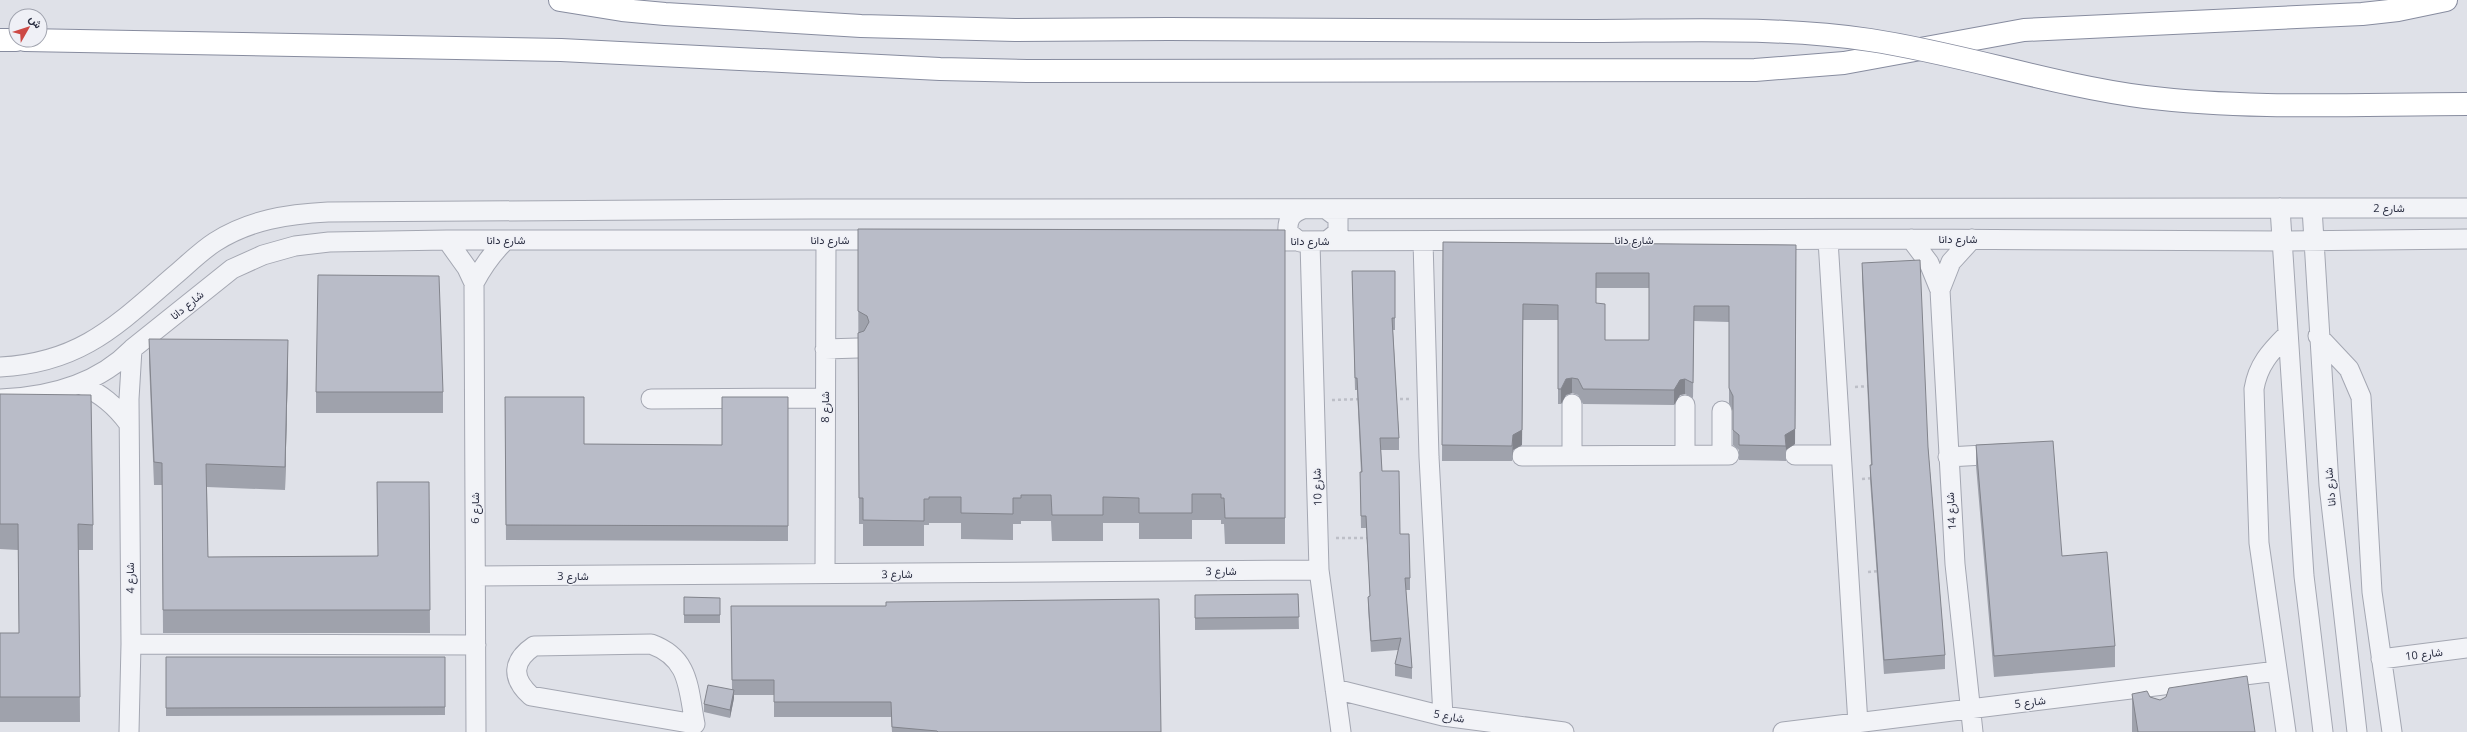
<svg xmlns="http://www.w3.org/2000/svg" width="2467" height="732" viewBox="0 0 2467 732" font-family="'Open Sans',Vazirmatn,sans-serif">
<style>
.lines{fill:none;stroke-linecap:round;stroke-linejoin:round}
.minor-casing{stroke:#a4a7b2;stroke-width:21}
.highway-casing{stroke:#878c9f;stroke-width:24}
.path{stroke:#bdbfc7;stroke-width:2.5;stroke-dasharray:3 3;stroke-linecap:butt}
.minor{stroke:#f2f3f7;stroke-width:19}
.highway{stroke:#fff;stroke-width:22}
.highway-bridge-casing{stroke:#878c9f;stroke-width:24;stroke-linecap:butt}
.highway-bridge{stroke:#fff;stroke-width:22}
.wall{fill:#9fa2ac;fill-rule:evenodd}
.shaded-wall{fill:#82848c}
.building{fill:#b9bcc8;stroke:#82848c;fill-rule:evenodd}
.labels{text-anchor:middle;stroke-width:3;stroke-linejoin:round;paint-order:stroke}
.street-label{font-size:11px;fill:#282c3f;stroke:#eff0f6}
</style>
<rect width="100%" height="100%" fill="#dfe1e8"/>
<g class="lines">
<!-- minor casing -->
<g class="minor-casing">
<path id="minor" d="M2280 208 2304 576 2323 732
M2312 208 2329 485 2357 732
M1326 209 1338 218V232L1327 241
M1911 239 1929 263 1940 290 1955 564 1973 732
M447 240 467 268 474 283
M1828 240 1858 724
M1259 241 1911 239 2282 241 2467 239
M1423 241 1429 457 1443 716
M1300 242 1288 232C1287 220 1291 213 1303 209
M1310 242 1319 570 1341 732
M1940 290 1951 262 1972 239
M2318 336 2349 369 2361 397 2372 592 2392 732
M825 349 858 348
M0 367C81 363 117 325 175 275 188 264 201 251 215 242 249 220 288 214 328 212L812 209 2467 208
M80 384C101 394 115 405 129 424
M0 399C49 397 97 385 132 349L232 269 263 255 295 246 329 242 447 240H883
M651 399 825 398
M1572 404V456
M1685 455V405
M1722 455V411
M1795 455H1841
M1522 456 1729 455
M1948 457 2002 454
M825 574 826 240
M476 576 1319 570
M131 644 476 645
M651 644C690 658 688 688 695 724L531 696C511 678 512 661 534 646Z
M2381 659 2467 648
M1335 689 1443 716 1564 732
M129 732 131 644 129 399 132 349
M476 732 474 283C483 266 492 253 506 240
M1783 732 2277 671
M2286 732 2259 543 2254 389C2258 365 2270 352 2287 335"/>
</g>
<!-- highway casing -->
<g class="highway-casing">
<path id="highway" d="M560 0 622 10 665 14 861 26 1015 30 1168 29 1584 31
M0 40H16
M25 40 561 50 940 69 1027 71 1755 70 1844 63 2024 30 2362 14 2398 10 2446 0"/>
</g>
<!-- path -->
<path class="path" d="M1855 387 1870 386
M1394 399H1409
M1332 400 1361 399
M1862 479 1873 478
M1336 538H1369
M1868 572 1879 571"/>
<!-- minor -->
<use href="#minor" class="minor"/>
<!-- highway -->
<use href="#highway" class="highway"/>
<!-- highway-bridge casing -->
<g class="highway-bridge-casing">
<path id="highway-bridge" d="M1584 31C1679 31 1775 26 1870 40 1963 54 2052 85 2145 97 2251 110 2360 104 2467 104"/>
</g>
<!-- highway-bridge -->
<use href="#highway-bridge" class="highway-bridge"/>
</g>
<!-- wall -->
<path class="wall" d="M858 229 1285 230V544H1225L1224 524H1221V520H1192V539H1139V523H1103V541H1052L1051 521H1021V524H1013V540L961 539V523H929V525H924V546H863V524H859Z
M1443 242 1796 245 1795 444 1786 450V461L1739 460V450L1733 445V411L1729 403V322L1694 321 1693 398 1685 394 1680 395 1674 405 1583 404 1578 395 1572 393 1566 395 1561 404H1558V320H1523L1522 445 1513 450 1512 461H1442ZM1596 288H1649V340H1605L1596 303Z
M1862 263 1928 447 1945 655V669L1884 674 1870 480V465H1871L1862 278Z
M1352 271H1395V330H1393L1399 438V450H1381L1382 471 1400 534 1410 578V590H1406L1412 668V679L1395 676V664L1398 650 1371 652 1368 608V597L1370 596 1366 528H1361L1360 472H1361L1357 390H1355Z
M149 339 288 363 285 490 207 487 208 557 377 556 429 482 430 633H163L162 485H154L149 362Z
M316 392H443V413H316Z
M0 394 93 525V550H79L80 722H0V633H19L18 550 0 549Z
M505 397 584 444 722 445 788 397V541L506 540Z
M1976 445 2115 646V667L1994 677 1976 466Z
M1298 594 1299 629 1195 630V595Z
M684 597 720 598V623H684Z
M731 606 1161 732H892L891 717H774V695H734V698L730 718 704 712V704L732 690Z
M166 657H445V715L166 716Z
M2132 694 2150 697 2255 732H2132Z"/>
<!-- shaded-wall -->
<path class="shaded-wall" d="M1796 245 1795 444 1786 450 1785 435Z
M1523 304 1522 445 1513 450 1512 461 1513 435Z
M288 340V363L285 490V467Z
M1572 378V393L1566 395 1561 404V389L1566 379Z
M1685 379V394L1680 395 1674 405V390L1680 380Z
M734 690V698L730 718V710Z"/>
<!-- building -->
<path class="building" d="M858 229 1285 230V518H1225L1224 498H1221V494H1192V513H1139V498L1103 497V515H1052L1051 495H1021V498H1013V514L961 513V497H929V499H924V521L863 520V498H859L858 333 864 331 869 322 867 316 858 311Z
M1443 242 1796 245 1795 429 1785 435 1786 446 1739 445V435L1733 430V396L1729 388V306H1694L1693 383 1685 379 1680 380 1674 390 1583 389 1578 379 1572 378 1566 379 1561 389H1558V305L1523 304 1522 430 1513 435 1512 446 1442 445ZM1596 273H1649V340H1605V304L1596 303Z
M1920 260 1928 447 1945 655 1884 660 1870 465H1872L1862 263Z
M1352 271H1395V318H1392L1399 438H1380L1382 471H1399L1400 534H1409L1410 578H1405L1412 668 1395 664 1401 638 1371 641 1368 597 1370 596 1366 516H1361L1360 472H1362L1357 378H1355Z
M318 275 439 276 443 392H316Z
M149 339 288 340 285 467 206 464 208 557 378 556 377 482H429L430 610H163L162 463 154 462Z
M0 394 91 395 93 525 78 524 80 697H0V633H19L18 524H0Z
M505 397H584V444L722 445V397H788V526L506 525Z
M2053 441 2062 556 2107 552 2115 646 1994 656 1976 445Z
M1298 594 1299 617 1195 618V595Z
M684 597 720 598V615H684Z
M1159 599 1161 732H938L937 731 892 727 891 702H774V680H732L731 606H886V602Z
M166 657H445V707L166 708Z
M2247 676 2255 732H2138L2132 694 2147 691 2150 697 2160 700 2166 697 2169 688Z
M708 685 734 690 730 710 704 704Z"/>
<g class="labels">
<!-- street labels -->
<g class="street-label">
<text x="2389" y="212">شارع 2</text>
<text x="1958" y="243">شارع دانا</text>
<text x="506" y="244">شارع دانا</text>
<text x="830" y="244">شارع دانا</text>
<text x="1634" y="244">شارع دانا</text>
<text x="1310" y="245">شارع دانا</text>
<text transform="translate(187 305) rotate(-39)" y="4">شارع دانا</text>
<text transform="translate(825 407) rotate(-90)" y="4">شارع 8</text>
<text transform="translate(1317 487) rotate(-92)" y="4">شارع 10</text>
<text transform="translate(2330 487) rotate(-95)" y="4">شارع دانا</text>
<text transform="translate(475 508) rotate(-90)" y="4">شارع 6</text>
<text transform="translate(1951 511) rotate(-94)" y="4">شارع 14</text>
<text transform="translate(1221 571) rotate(-1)" y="4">شارع 3</text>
<text transform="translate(897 574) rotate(-1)" y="4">شارع 3</text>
<text x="573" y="580">شارع 3</text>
<text transform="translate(130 578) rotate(-91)" y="4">شارع 4</text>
<text transform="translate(2424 654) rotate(-7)" y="4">شارع 10</text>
<text transform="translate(2030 702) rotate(-7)" y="4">شارع 5</text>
<text transform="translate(1449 716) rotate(10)" y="4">شارع 5</text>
</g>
</g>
<!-- north arrow -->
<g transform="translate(28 28) rotate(51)"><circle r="19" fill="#eff0f6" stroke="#9fa2ad"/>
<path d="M0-3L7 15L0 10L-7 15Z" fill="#cd4945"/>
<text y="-6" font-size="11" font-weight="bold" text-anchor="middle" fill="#282c3f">ش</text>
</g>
</svg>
